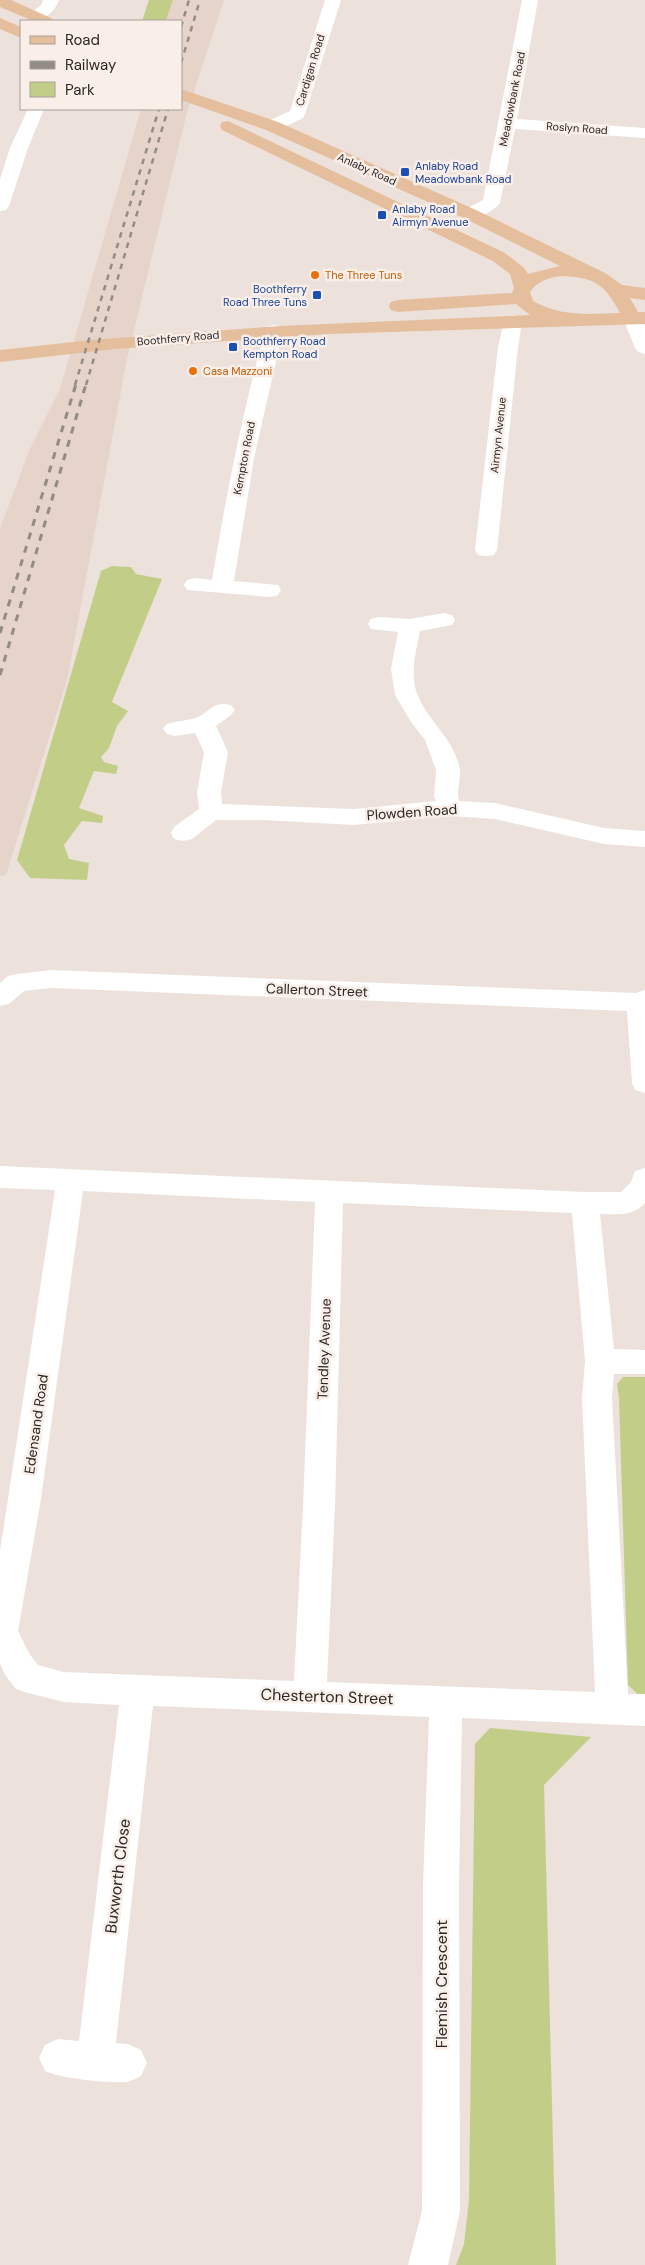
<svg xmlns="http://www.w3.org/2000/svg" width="645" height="2265" viewBox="0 0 645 2265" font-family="'DM Sans',sans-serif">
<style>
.built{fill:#e6d4ca}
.green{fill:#c2ce88}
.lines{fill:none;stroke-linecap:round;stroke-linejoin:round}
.minor{fill:#fff;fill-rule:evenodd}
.major{fill:#e5be9d;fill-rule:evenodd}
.rail-far1{stroke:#928b86;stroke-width:2.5;stroke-dasharray:5.5 5.5;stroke-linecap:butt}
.rail{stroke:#928b86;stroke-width:3;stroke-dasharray:7 7;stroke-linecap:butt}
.transit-dot{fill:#1a4fb4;stroke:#f9eee8;stroke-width:2}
.food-dot{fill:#e8710a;stroke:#f9eee8;stroke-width:2}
.labels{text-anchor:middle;stroke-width:5;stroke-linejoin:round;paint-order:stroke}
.far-street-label{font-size:11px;fill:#2c2826;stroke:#f9eee8}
.far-transit-label{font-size:11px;fill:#164399;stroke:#f9eee8;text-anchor:start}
.far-food-label{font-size:11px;fill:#c56008;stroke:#f9eee8;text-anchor:start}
.street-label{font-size:14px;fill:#2c2826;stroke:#f9eee8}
.near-street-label{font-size:16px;fill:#2c2826;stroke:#f9eee8}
</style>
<rect width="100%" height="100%" fill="#ece1db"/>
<!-- built -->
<path class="built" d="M173 0H224L186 116 127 359 67 680 6 875 0 876V529L29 451 60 389 141 109H181V21H166Z"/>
<!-- green -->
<path class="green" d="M149 0H173L166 21H142Z
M112 566 131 567 136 574 162 579 112 702 128 711 117 726 109 748 101 757 104 762 118 766 116 774 94 771 79 808 103 816 102 823 82 821 64 845 69 859 89 863 87 880 30 878 17 860 101 571Z
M623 1377H645V1701L628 1685 619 1398 617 1384Z
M490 1728 591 1737 544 1785 556 2265H456L464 2244 469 2200 475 1744Z"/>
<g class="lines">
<!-- minor -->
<path class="minor" d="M43 0H59C55 12 42 23 29 20L27 17 42 4Z
M325 0H341L305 114 303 118 278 130H266L264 126 266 122 290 111Z
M522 0H538L517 119 645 128V138L515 129 500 203C493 212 475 221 464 218L461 214 464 210 483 200Z
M28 109H44L28 148 9 206 6 210 0 211V179L10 148Z
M632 312 639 314 645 326V354L638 352 635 348 623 318 625 314Z
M513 315 520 317 522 321 518 347 497 550 494 555 486 556 478 555 475 550 498 347 504 321 506 317Z
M274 325 281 327 283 331 254 458 234 581 278 585 281 590 278 595 270 597 187 590 184 585 187 580 195 578 212 580C226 496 242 413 265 331L267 327Z
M444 613 452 615 455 620 452 625 420 631C416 652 409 675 418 696 429 722 455 740 460 770 461 780 456 791 459 801L495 803 604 828 645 831V847L604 844 495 819 450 816 354 825 262 820H216L192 839 183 841 174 839 171 833 174 827 199 809 197 792 204 752 195 733 175 736 167 734 163 729 167 724C176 721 186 721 195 718 210 713 212 700 231 705L235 710 231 715 216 726 228 752 221 792 222 804 354 809 436 801 434 797 436 770 425 740 411 722 395 695 391 669 398 632 371 629 368 624 371 619 379 617 410 619Z
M51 970 636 993 645 990V1093L635 1090 632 1083 627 1011 51 988 24 991 9 1004 0 1006V983L8 976 17 974Z
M0 1166 585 1192H621L631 1182 635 1171 645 1168V1203C633 1217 617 1214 600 1214L614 1349 645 1350V1374H614L612 1398 628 1694H645V1726L462 1718 459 1885 460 2211 448 2265H408L422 2211 423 1885 429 1717 153 1706 116 2043 128 2044 141 2050 147 2063 141 2076C137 2078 131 2081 126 2082 107 2083 63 2079 45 2071L39 2058 45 2045 58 2039 79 2041 119 1705 64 1702 28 1693 16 1689 5 1675 0 1663V1551L55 1190 0 1188ZM83 1191 315 1202 303 1506 294 1681 64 1672 38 1665 29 1653 18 1631 41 1499ZM343 1203 572 1213 585 1361 582 1398 595 1692 327 1682 335 1506Z"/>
<!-- major -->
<path class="major" d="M0 0H11L51 18 53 21H33L0 7Z
M0 18 21 27V38L0 29Z
M181 89 278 122 476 210 605 273 622 285 645 288V300L630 298 638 312H645V324L328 334 115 349 0 362V350L92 340 280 326 530 315 516 304 398 312 391 310 389 306 391 302 398 300 512 293 514 288 510 274 493 261 222 130 220 126 222 122 228 121 505 253 524 268 528 274 560 266 464 218 266 130 181 100ZM561 276C594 277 605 284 620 313 589 314 561 317 533 301L530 292C537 281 548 278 561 276Z"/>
<!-- rail-far1 -->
<path class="rail-far1" d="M181 27 189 0
M181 63 200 0
M75 385 159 109
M86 385 168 109"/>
<!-- rail -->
<path class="rail" d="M0 633 76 384
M0 675 86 384"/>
</g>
<!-- markers -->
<g class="transit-dot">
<rect x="400" y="167" width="10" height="10" rx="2.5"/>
<rect x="377" y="210" width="10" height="10" rx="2.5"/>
<rect x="312" y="290" width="10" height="10" rx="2.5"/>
<rect x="228" y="342" width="10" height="10" rx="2.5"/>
</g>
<g class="food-dot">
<circle cx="315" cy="275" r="5"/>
<circle cx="193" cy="371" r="5"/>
</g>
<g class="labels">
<!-- far-street labels -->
<g class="far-street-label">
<text transform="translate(310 70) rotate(-73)" y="4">Cardigan Road</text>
<text transform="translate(512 99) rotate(-79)" y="4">Meadowbank Road</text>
<text transform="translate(577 128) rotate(4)" y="4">Roslyn Road</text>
<text transform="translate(367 169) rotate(24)" y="4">Anlaby Road</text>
<text transform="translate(178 338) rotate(-5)" y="4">Boothferry Road</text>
<text transform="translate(498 435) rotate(-84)" y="4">Airmyn Avenue</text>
<text transform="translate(244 458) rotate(-79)" y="4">Kempton Road</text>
</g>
<!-- far-transit labels -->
<g class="far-transit-label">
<text x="415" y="170">Anlaby Road<tspan x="415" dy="13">Meadowbank Road</tspan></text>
<text x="392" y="213">Anlaby Road<tspan x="392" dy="13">Airmyn Avenue</tspan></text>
<text x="307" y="293" text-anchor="end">Boothferry<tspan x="307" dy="13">Road Three Tuns</tspan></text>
<text x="243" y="345">Boothferry Road<tspan x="243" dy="13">Kempton Road</tspan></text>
</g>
<!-- far-food labels -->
<g class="far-food-label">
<text x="325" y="279">The Three Tuns</text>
<text x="203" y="375">Casa Mazzoni</text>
</g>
<!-- street labels -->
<g class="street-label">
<text transform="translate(412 812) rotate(-4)" y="5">Plowden Road</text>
<text transform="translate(317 990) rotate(2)" y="5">Callerton Street</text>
<text transform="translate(324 1349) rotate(-88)" y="5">Tendley Avenue</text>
<text transform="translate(36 1424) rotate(-82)" y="5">Edensand Road</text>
</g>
<!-- near-street labels -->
<g class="near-street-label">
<text transform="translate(327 1696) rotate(2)" y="6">Chesterton Street</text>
<text transform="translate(117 1876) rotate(-83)" y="6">Buxworth Close</text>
<text transform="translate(441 1984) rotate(-90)" y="6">Flemish Crescent</text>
</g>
</g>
<!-- legend -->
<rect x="20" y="20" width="162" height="90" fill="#f9eee8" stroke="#a79f9a"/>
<rect x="30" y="36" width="25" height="8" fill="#e5be9d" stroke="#a79f9a"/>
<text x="65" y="45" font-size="15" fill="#2c2826">Road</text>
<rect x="30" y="61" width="25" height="8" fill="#928b86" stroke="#a79f9a"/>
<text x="65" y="70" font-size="15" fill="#2c2826">Railway</text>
<rect x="30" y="82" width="25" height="15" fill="#c2ce88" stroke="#a79f9a"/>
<text x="65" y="95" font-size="15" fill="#2c2826">Park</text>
</svg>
